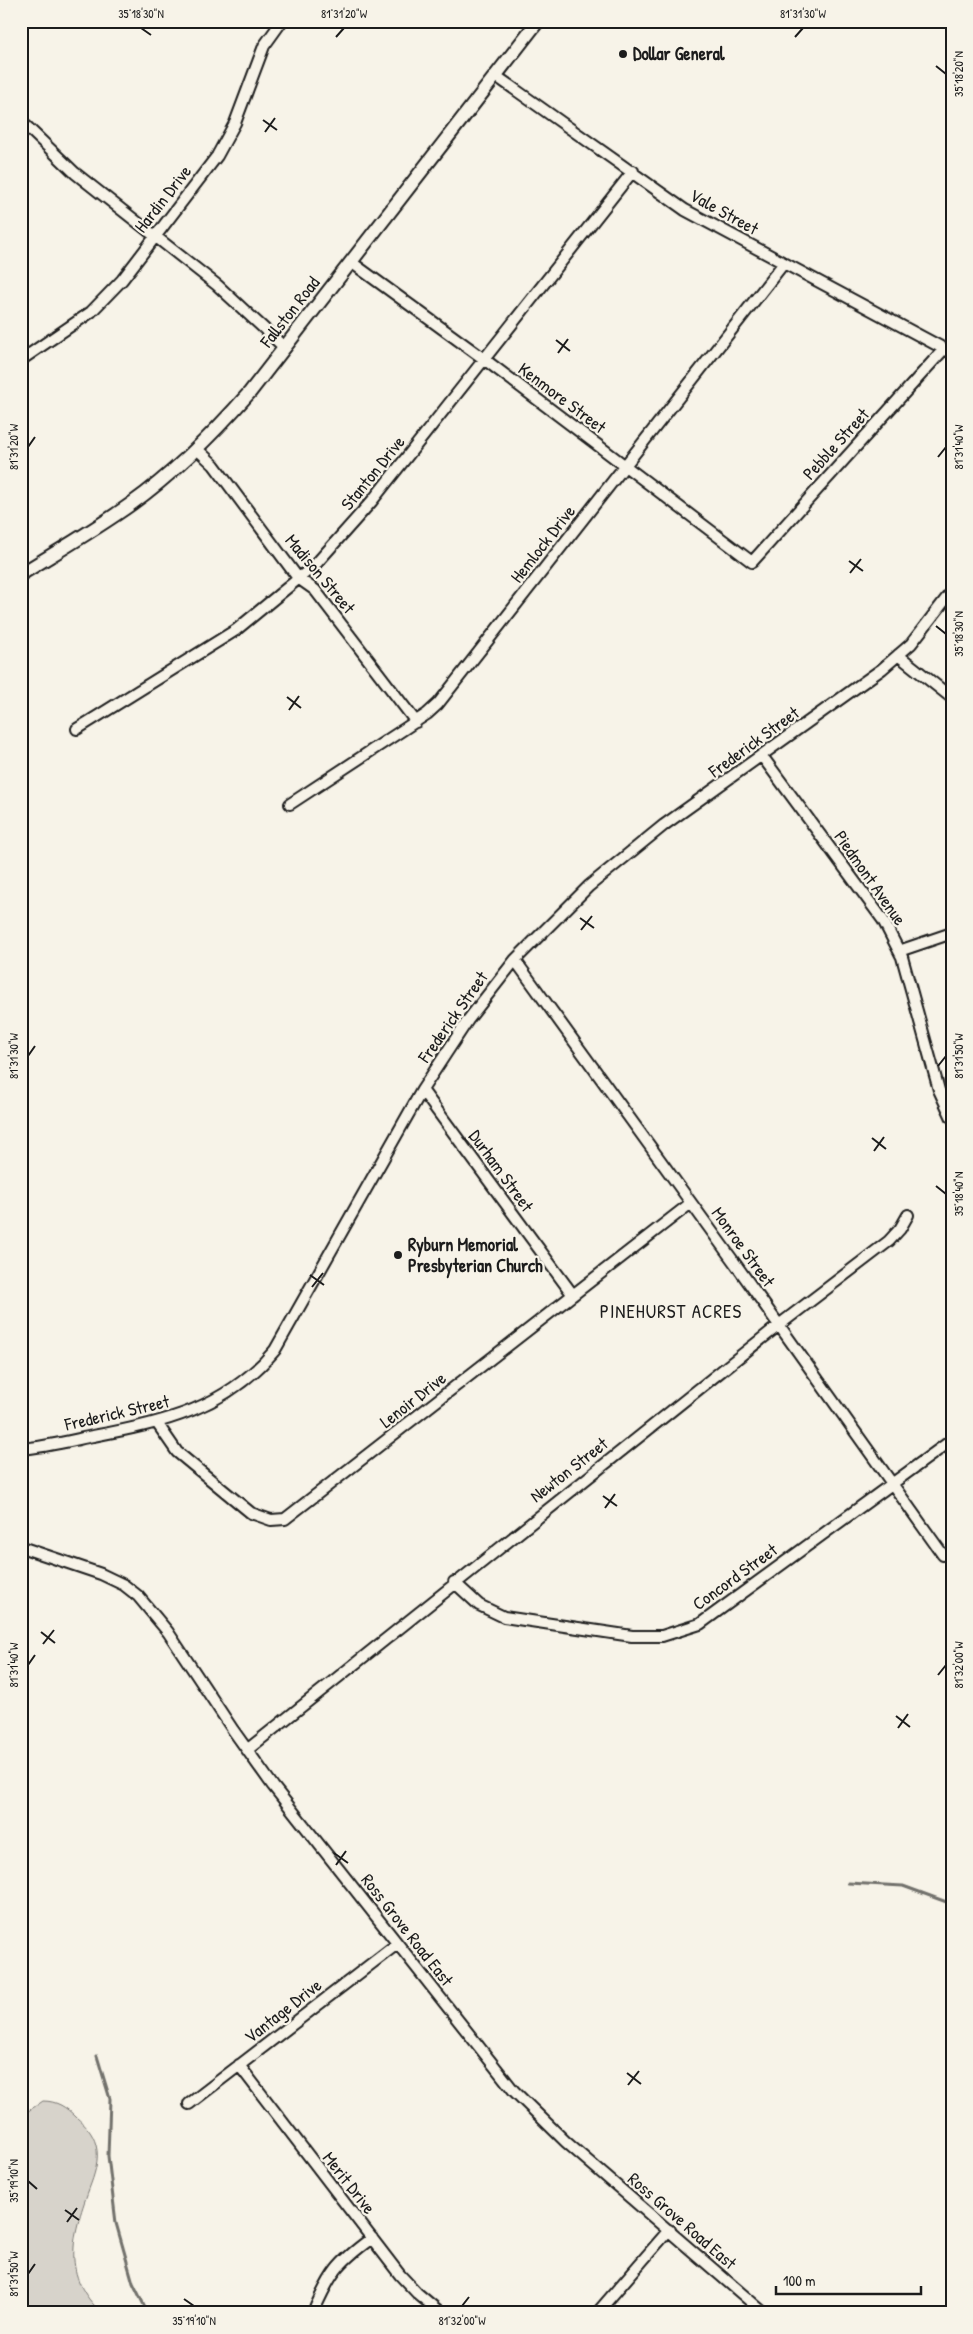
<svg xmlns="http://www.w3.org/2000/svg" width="973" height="2334" viewBox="0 0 973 2334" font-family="'Patrick Hand',sans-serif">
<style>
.green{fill:#d7d3cb;stroke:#7a7874}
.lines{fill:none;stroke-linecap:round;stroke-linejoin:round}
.stream{stroke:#72716c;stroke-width:3}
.minor-casing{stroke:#1c1c1c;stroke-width:14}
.major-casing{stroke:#1c1c1c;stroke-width:16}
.minor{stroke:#f7f3e8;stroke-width:10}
.major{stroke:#f7f3e8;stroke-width:12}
.ticks{fill:none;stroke:#1c1c1c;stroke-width:2}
.poi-dot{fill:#1c1c1c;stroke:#f7f3e8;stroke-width:2}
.labels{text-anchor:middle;stroke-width:4.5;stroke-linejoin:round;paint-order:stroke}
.poi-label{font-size:18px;font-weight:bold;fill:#1c1c1c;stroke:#f7f3e8;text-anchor:start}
.street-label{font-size:18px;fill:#1c1c1c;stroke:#f7f3e8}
.neighbourhood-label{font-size:19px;letter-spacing:1px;fill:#1c1c1c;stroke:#f7f3e8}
.neatline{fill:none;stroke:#1c1c1c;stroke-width:2}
.ticks-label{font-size:12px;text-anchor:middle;fill:#1c1c1c}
</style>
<rect width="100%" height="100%" fill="#f7f3e8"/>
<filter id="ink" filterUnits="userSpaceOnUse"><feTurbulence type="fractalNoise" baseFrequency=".02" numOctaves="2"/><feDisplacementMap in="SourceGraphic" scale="10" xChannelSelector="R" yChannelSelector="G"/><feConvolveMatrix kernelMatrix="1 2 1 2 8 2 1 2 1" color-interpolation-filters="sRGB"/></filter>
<g filter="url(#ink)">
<!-- green -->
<path class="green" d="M43 2101C57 2101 66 2107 76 2117 85 2125 93 2133 96 2145 100 2159 94 2176 89 2189 72 2236 61 2276 102 2313H21V2116Z"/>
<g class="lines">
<!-- stream -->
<path class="stream" d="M848 1883 903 1886 952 1904
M97 2056 110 2099 108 2156 116 2223 133 2283 148 2313"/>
<!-- minor casing -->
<g class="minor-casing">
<path id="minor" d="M496 76 685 210 952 353
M21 121 75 173 217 285 285 348
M351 262 484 359 752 562 944 349
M21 360 91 312 122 280 217 156 235 123 264 46 282 21
M197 449 214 465 298 578 315 590 416 722
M898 655 952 698
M77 729 236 630 315 565 372 501 633 171
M762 756 883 920 902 957 939 1090 952 1118
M290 804 427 714 438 704 784 263
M899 951 952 933
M515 960 734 1262 943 1555
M422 1090 573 1295
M157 1423 177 1452 251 1513 271 1520 285 1519 691 1203
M21 1449C45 1447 69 1441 93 1436 164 1423 227 1408 275 1350L422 1090 468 1020 515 960 589 886 664 825 882 669 911 644 952 591
M21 1547 101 1574 124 1585 138 1596 168 1632 233 1730 273 1786 514 2091 566 2142 764 2313
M454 1582 479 1605 504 1617 632 1636H662L700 1624 952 1440
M247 1750 779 1325 889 1241 900 1229 908 1215
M239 2065 400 2275 417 2293 441 2313
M189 2104 397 1944
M313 2313C330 2274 337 2263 372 2238
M597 2313 669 2230"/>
</g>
<!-- major casing -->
<g class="major-casing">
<path id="major" d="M21 574C58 551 96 529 131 504 176 472 214 433 250 392L538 21"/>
</g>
<!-- minor -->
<use href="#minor" class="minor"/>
<!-- major -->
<use href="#major" class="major"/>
</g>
</g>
<!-- ticks -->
<path class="ticks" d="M141 28 151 35M336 37 344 28M795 37 803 28M936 66 946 74M263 120 277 130M265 132 275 118M556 340 570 351M558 353 568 339M28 447 35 437M938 457 946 447M849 561 863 571M850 573 861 559M936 626 946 634M287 697 301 708M289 710 299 696M580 918 594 928M581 930 592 916M28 1056 35 1046M938 1066 946 1056M872 1138 886 1149M874 1151 884 1137M936 1186 946 1194M310 1275 324 1285M312 1287 323 1273M603 1496 617 1506M605 1508 615 1494M41 1632 55 1643M43 1644 54 1630M28 1665 35 1655M938 1675 946 1665M896 1716 910 1727M898 1728 908 1714M334 1853 348 1863M336 1865 346 1851M627 2073 641 2084M628 2085 639 2071M28 2181 37 2189M65 2210 79 2220M67 2222 77 2208M28 2274 35 2264M184 2299 194 2306M462 2306 469 2297"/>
<!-- markers -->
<g class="poi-dot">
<circle cx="623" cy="54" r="5"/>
<circle cx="398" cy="1255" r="5"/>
</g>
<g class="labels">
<!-- poi labels -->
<g class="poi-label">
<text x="633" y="60">Dollar General</text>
<text x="408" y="1251">Ryburn Memorial<tspan x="408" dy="21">Presbyterian Church</tspan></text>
</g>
<!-- street labels -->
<g class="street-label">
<text transform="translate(163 199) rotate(-52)" y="6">Hardin Drive</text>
<text transform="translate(724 212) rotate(29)" y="6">Vale Street</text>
<text transform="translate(290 312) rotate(-52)" y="6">Fallston Road</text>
<text transform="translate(562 398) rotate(37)" y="6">Kenmore Street</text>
<text transform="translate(836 444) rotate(-48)" y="6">Pebble Street</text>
<text transform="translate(373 473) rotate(-51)" y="6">Stanton Drive</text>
<text transform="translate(543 544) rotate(-52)" y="6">Hemlock Drive</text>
<text transform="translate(320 574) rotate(50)" y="6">Madison Street</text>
<text transform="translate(754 742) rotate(-36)" y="6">Frederick Street</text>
<text transform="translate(870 878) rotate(55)" y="6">Piedmont Avenue</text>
<text transform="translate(453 1017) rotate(-55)" y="6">Frederick Street</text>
<text transform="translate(501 1171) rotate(54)" y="6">Durham Street</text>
<text transform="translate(743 1247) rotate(54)" y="6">Monroe Street</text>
<text transform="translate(413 1400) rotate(-38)" y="6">Lenoir Drive</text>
<text transform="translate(117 1413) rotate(-13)" y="6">Frederick Street</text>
<text transform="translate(569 1470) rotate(-38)" y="6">Newton Street</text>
<text transform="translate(735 1577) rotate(-36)" y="6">Concord Street</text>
<text transform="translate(407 1930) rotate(52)" y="6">Ross Grove Road East</text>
<text transform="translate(283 2011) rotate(-38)" y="6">Vantage Drive</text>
<text transform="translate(349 2183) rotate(52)" y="6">Merit Drive</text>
<text transform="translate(682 2221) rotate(41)" y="6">Ross Grove Road East</text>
</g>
<!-- neighbourhood labels -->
<g class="neighbourhood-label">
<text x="671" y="1318">PINEHURST ACRES</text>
</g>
</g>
<!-- margin -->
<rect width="973" height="2334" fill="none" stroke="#f7f3e8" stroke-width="55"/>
<!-- scale -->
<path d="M776 2286v8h145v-8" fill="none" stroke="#1c1c1c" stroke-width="2.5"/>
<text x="783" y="2286" font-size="15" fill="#1c1c1c" stroke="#f7f3e8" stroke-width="4" paint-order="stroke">100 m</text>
<rect x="28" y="28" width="918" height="2278" class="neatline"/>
<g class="ticks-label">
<text x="141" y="18">35°18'30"N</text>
<text x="344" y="18">81°31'20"W</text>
<text x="803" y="18">81°31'30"W</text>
<text transform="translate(959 74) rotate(-90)" y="4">35°18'20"N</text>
<text transform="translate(959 447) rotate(-90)" y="4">81°31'40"W</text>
<text transform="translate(14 447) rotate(-90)" y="4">81°31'20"W</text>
<text transform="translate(959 634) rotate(-90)" y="4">35°18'30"N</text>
<text transform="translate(959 1056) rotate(-90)" y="4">81°31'50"W</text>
<text transform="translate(14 1056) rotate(-90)" y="4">81°31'30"W</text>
<text transform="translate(959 1194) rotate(-90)" y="4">35°18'40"N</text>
<text transform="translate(959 1665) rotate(-90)" y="4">81°32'00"W</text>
<text transform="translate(14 1665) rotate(-90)" y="4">81°31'40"W</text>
<text transform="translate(14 2181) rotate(-90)" y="4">35°19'10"N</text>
<text transform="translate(14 2274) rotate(-90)" y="4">81°31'50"W</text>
<text x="194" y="2325">35°19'10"N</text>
<text x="462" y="2325">81°32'00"W</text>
</g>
</svg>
